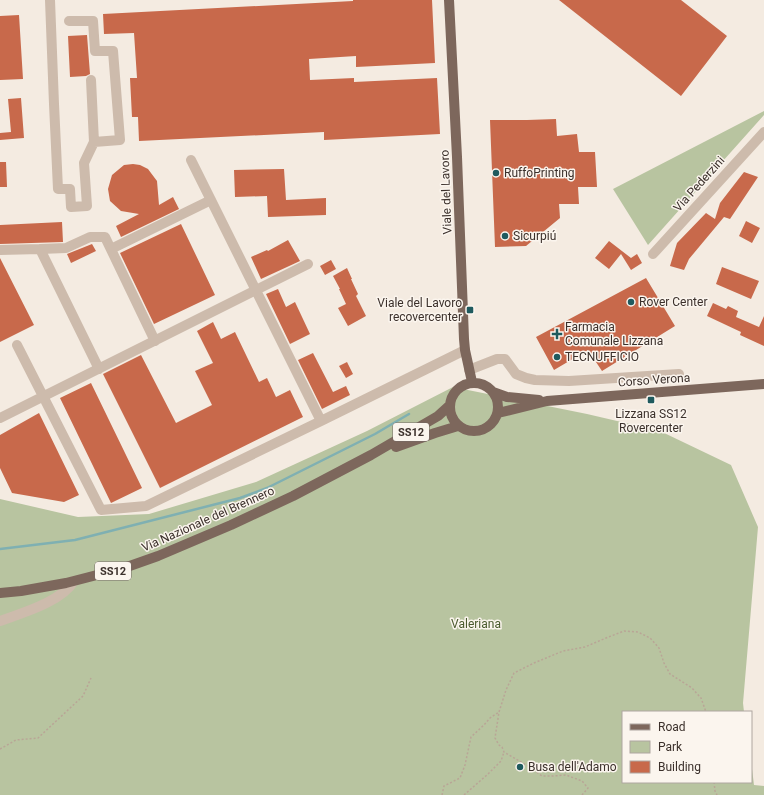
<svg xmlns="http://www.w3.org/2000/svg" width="764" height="795" viewBox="0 0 764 795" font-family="Roboto,sans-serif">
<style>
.green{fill:#b8c4a0}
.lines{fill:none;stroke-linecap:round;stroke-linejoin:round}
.stream{stroke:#7fb0b2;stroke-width:2.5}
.building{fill:#c8694b}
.path{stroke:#b9a596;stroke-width:1.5;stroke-dasharray:2 2;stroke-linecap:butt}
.minor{stroke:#cdbbac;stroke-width:10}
.major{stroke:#7d675c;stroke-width:10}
.poi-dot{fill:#1f5a5e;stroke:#fbf5ee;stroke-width:1.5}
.labels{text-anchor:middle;stroke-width:3;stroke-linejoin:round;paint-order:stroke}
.shield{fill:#fbf5ee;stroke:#756b66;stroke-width:1}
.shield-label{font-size:11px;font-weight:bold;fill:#3b302b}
.poi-label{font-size:12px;fill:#3b302b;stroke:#fbf5ee;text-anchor:start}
.street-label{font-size:12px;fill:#3b302b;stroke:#fbf5ee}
.park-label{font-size:12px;fill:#4a5a2e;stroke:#fbf5ee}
</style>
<rect width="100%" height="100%" fill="#f4ebe1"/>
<!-- green -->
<path class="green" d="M764 111V115L648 245 613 189Z
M453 387 587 414 660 431 731 465 758 527 743 703 744 712H623V782H751V761L754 785 764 786V795H0V499L78 517 149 514 256 482 367 431Z"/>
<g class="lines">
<!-- stream -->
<path class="stream" d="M0 549 75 540 240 498 267 488 375 434 409 414"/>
</g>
<!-- building -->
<path class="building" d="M353 0H432L435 63 356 67V56L309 59 310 80 354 78V82L437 78 440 134 324 140V132L139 141 138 117H132L130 78H137L134 33 104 34 103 14 353 1Z
M559 0H681L727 36 681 96Z
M19 15 23 79 0 80V16Z
M87 35 90 74 86 76 70 77 68 36Z
M21 98 24 138 0 140V133L11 132 8 99Z
M556 119 557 136 577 134 579 152H595L597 187H578L579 204H559L560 218 526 246 495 247 490 120H527Z
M0 162H6L7 187H0Z
M133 164 140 165 148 169 157 181 159 205 173 197 179 209 121 237 116 226 139 214 121 211 110 201 108 189 112 175 124 165Z
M284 169 286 200 326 198V215L268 217 267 196 235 197 234 170Z
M744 172 758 177 730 219 724 217 689 259 684 270 670 266 677 243 706 213 715 219 720 203Z
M746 221 760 228 752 243 739 236Z
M62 222 63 242 0 244V225Z
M181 224 215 295 154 324 120 253Z
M288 240 300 261 261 279 251 257 267 250 268 251Z
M609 241 631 258 637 254 642 263 631 270 621 254 609 269 595 258Z
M92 244 96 251 71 263 67 254Z
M0 258 34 325 0 342Z
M331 260 336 269 325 275 320 266Z
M722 267 759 281 751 299 716 284Z
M347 268 352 279H351L358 294 356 296 366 316 348 326 338 308 346 304 339 289H340L333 276Z
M646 278 675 326 602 371 588 350 554 370 536 337Z
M278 289 286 307 295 302 310 334 290 344 266 294Z
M713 303 726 309 728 306 738 311 736 317 759 327 764 316V346L740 335 741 332 707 316Z
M213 322 221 339 235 332 259 382 267 378 276 397 290 390 303 417 160 488 103 374 141 355 176 423 212 405 195 371 213 363 197 331Z
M313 353 333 392 346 386 350 395 322 409 298 360Z
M347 362 353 374 346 378 339 366Z
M91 383 142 488 111 503 60 398Z
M39 413 79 495 64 502 12 493 0 468V435Z"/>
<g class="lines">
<!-- path -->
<path class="path" d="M0 749 16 740 38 738 83 696 91 678
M714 782 715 791 717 795
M442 795 444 786 460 778 465 765 471 737 484 725 490 718 499 712
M464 795 488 774 501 761 504 752
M582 795 588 788 582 781 566 775 554 776H542L528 766 504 752 502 747 499 745 495 738 499 712 506 690 514 673 534 663 563 651 585 647 606 638 624 631 638 632 650 638 659 648 664 663 670 674 692 688 701 698 706 712"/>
<!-- minor -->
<path class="minor" d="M50 0 54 104 58 189H70L71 207 87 206 84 163 94 142 91 80
M69 21H93L95 51H113L120 140 94 142
M191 160 321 421 465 350
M40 249 66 248 90 237H105L155 341
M111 249 211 200
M0 250 40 249 99 369
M653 254 764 132
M17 345 101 510 146 506 321 421
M469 370 497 359H505L516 374 526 378 535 380 569 381 679 374
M0 418 308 264
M0 621C22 613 61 602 74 581"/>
<!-- major -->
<path class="major" d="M449 0 457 157 464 339 465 350 472 382
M450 407a24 24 0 1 1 48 0a24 24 0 1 1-48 0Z
M493 392 507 397 539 400
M498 413 547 401 764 384
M396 447 435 433 458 426
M0 593 21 591 66 583 124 568 158 556 231 525 293 496 371 455 438 416 449 406"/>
</g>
<!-- markers -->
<g class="poi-dot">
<circle cx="496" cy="173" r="4"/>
<circle cx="505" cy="236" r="4"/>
<circle cx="631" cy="302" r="4"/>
<rect x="466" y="306" width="8" height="8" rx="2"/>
<path d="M555 328h4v4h4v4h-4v4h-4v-4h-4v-4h4z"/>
<circle cx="557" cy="357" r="4"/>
<rect x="647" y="396" width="8" height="8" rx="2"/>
<circle cx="520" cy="767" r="4"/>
</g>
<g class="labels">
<!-- shield labels -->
<g class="shield">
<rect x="393" y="423" width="36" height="18" rx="3"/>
<rect x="95" y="562" width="36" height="18" rx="3"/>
</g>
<g class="shield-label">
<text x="411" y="436">SS12</text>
<text x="113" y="575">SS12</text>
</g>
<!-- poi labels -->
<g class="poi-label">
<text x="504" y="177">RuffoPrinting</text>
<text x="513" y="240">Sicurpiú</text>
<text x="639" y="306">Rover Center</text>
<text x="462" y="307" text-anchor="end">Viale del Lavoro<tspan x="462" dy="14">recovercenter</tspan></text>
<text x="565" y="331">Farmacia<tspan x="565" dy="14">Comunale Lizzana</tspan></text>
<text x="565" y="361">TECNUFFICIO</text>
<text x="651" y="418" text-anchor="middle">Lizzana SS12<tspan x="651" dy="14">Rovercenter</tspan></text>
<text x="528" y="771">Busa dell'Adamo</text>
</g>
<!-- street labels -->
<g class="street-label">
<text transform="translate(699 184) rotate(-48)" y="4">Via Pederzini</text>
<text transform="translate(446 192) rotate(-92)" y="4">Viale del Lavoro</text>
<text transform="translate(654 380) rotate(-4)" y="4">Corso Verona</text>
<text transform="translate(208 519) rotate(-24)" y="4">Via Nazionale del Brennero</text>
</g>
<!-- park labels -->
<g class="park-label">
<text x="476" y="628">Valeriana</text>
</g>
</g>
<!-- legend -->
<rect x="622" y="711" width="130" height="72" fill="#fbf5ee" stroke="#aea6a0"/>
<rect x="630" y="724" width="20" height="6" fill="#7d675c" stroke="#aea6a0"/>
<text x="658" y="731" font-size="12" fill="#3b302b">Road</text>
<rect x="630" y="741" width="20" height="12" fill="#b8c4a0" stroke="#aea6a0"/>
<text x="658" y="751" font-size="12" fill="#3b302b">Park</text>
<rect x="630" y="761" width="20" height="12" fill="#c8694b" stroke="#aea6a0"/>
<text x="658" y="771" font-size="12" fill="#3b302b">Building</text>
</svg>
